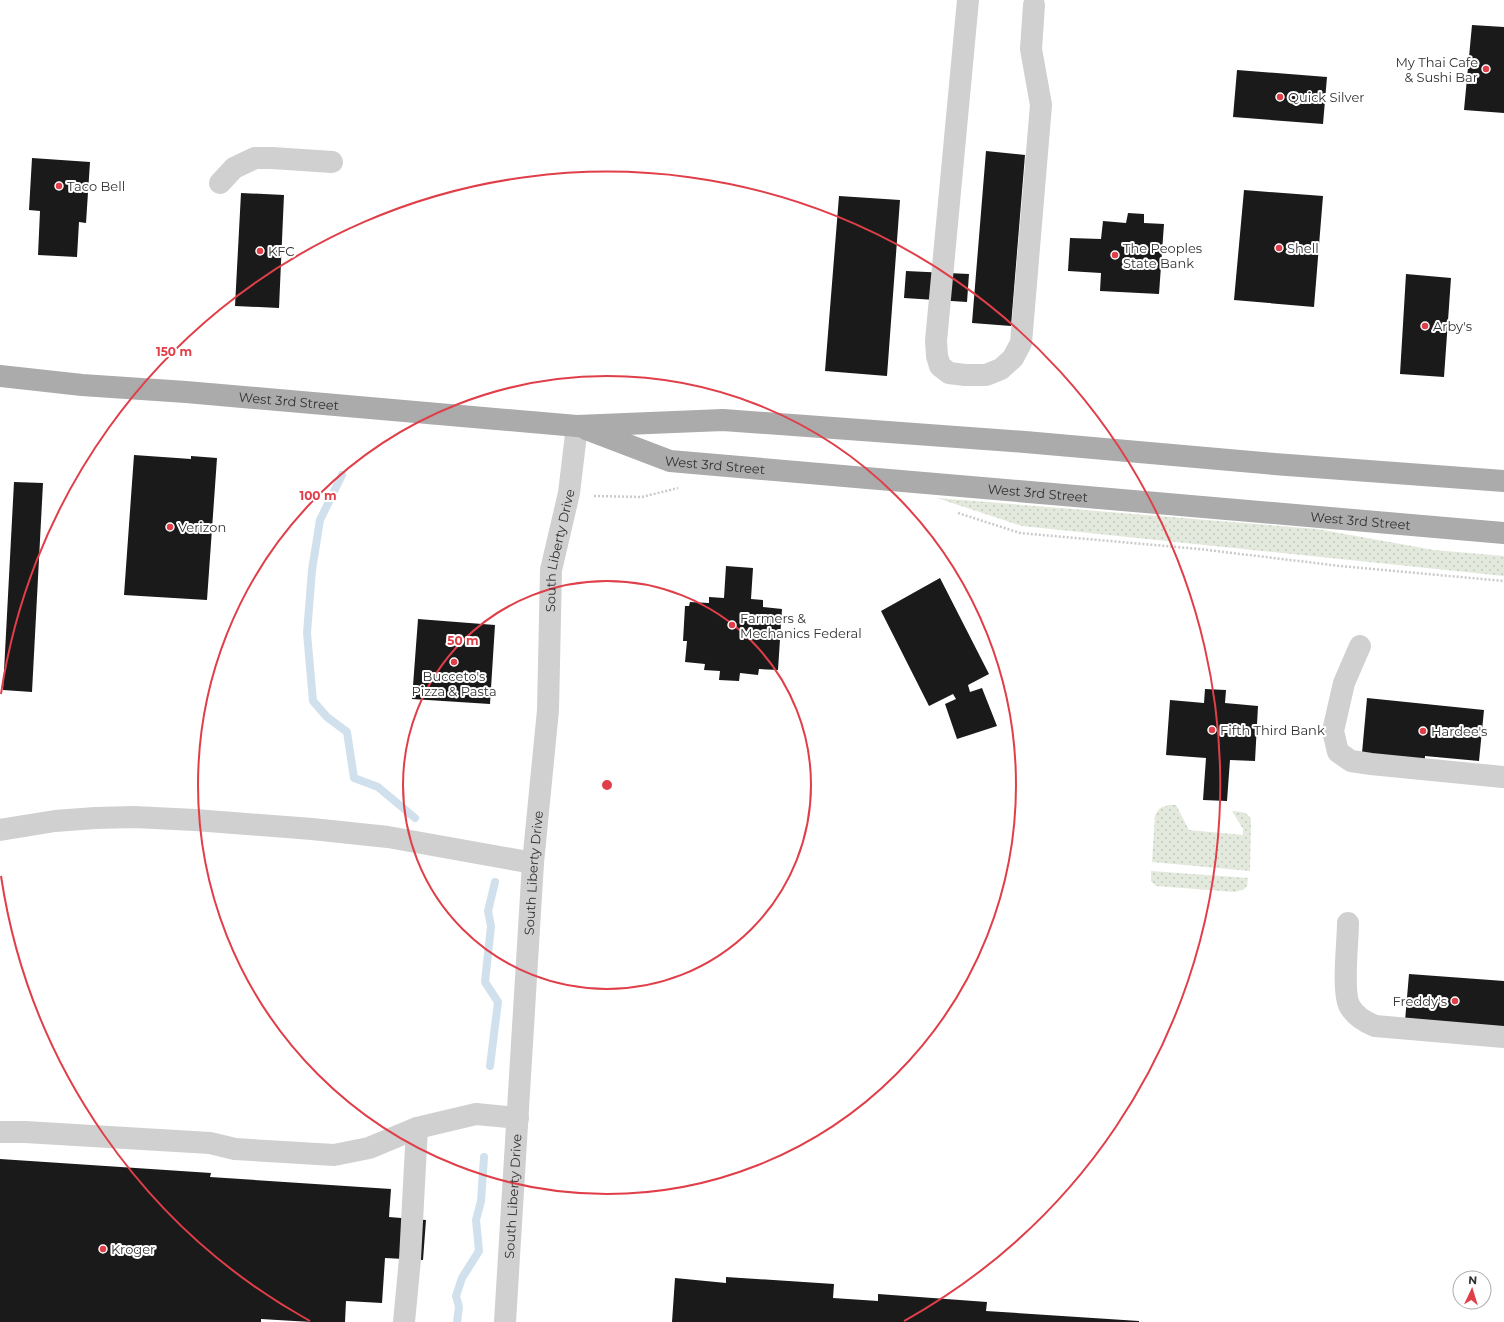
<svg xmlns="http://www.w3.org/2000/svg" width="1504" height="1322" viewBox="0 0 1504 1322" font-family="Montserrat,sans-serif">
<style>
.grass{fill:url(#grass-dots)}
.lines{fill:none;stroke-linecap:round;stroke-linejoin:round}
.stream{stroke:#d0e1ed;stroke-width:8}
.building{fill:#1a1a1a}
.path{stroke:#cacaca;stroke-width:2.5;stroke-dasharray:2 2;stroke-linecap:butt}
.minor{stroke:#d0d0d0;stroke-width:22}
.major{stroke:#ababab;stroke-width:22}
.ring{fill:none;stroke:#e03f49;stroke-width:2}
.poi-dot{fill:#e03f49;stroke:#fff;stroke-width:1.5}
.labels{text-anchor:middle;stroke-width:4;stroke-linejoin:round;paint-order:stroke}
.poi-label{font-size:13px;fill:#333;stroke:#fff;text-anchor:start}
.street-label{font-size:13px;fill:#333;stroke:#fff}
.centre{fill:#e03f49;stroke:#fff;stroke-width:2}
.ring-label{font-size:12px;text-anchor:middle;font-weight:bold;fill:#e03f49;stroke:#fff;stroke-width:4;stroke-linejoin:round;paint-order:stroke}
</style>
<defs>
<pattern id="grass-dots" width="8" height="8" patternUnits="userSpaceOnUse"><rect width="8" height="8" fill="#e3e9dc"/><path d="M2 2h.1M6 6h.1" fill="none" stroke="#c3c8bd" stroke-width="1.8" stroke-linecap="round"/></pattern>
</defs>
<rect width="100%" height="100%" fill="#fff"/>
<!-- grass -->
<path class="grass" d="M937 498 1317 529 1434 550 1504 556V576L1022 526Z
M1169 805H1176L1189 830 1243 835V829L1232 811C1240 812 1248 811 1251 820L1250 871 1152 862 1155 815 1160 808Z
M1151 871 1248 878 1247 886 1244 889 1235 892 1156 886 1151 881Z"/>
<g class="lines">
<!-- stream -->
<path class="stream" d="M342 475 320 520 312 570 307 633 313 701 327 717 347 732 354 778 378 787 415 818
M490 1066 498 1002 485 982 491 926 488 911 495 882
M457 1322 459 1307 456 1296 462 1278 479 1251 476 1220 481 1201 484 1157"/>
</g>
<!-- building -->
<path class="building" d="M1472 25 1504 27V113L1464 110Z
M1237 70 1327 77 1323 124 1233 117Z
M986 151 1025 155 1011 326 972 323Z
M32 158 90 162 86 223 79 222 77 257 38 255 40 211 29 210Z
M1244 190 1323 196 1314 307 1234 300Z
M241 193 284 195 279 308 235 306Z
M839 196 900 200 887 376 825 371Z
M1128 213 1144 214V223L1164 224 1159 294 1100 291 1101 273 1068 271 1070 238 1101 239 1103 221 1126 223Z
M906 271 969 274 967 302 904 298Z
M1406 274 1451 278 1444 377 1400 374Z
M134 455 191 459V456L217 458 207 600 124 595Z
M14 482 43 483 32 692 3 690Z
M726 566 753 568 751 599 763 600V607L782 609 778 670 759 669 758 675 740 673 739 681 719 680 720 671 704 670 705 664 685 662 687 641H683L685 606H689L690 602 709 603V597L724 598Z
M940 578 989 674 968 685 970 692 982 688 997 726 957 739 945 704 956 699 953 694 929 706 881 611Z
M418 619 495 625 490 704 412 699Z
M1205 689 1226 690 1225 703 1258 706 1255 761 1230 760 1227 801 1203 800 1206 758 1166 755 1170 700 1204 703Z
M1367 698 1484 710 1479 761 1425 756 1424 775 1362 753Z
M1409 974 1504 981V1028L1405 1021Z
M0 1159 211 1173 210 1177 391 1189 389 1217 426 1220 423 1260 385 1258 382 1303 346 1301 345 1322H311L261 1319V1322H0Z
M726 1277 834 1284 833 1298 878 1301V1294L987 1302 986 1311 1139 1321V1322H672L675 1278 726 1283Z"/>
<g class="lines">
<!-- path -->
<path class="path" d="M594 496 642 497 678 488
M958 513 1020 533 1199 549 1340 566 1504 581"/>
<!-- minor -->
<g class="minor">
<path d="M968 0 936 341 937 356 940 366 949 373 965 375H986L1001 369 1013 358 1021 343 1041 105 1031 49 1034 5"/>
<path d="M220 183 234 168 255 158H272L332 162"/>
<path d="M1360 646 1344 683 1333 731 1338 752 1351 761 1371 764 1503 777"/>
<path d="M0 830 55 821 95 818 134 817 195 820 312 829 388 837 533 863"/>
<path d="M1348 923C1348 942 1342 989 1349 1005 1354 1015 1365 1022 1375 1026L1504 1037"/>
<path d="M0 1132H25L210 1143 235 1149 334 1155 369 1148 417 1128 476 1114 518 1118"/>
<path d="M404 1322 410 1259 417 1128"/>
<path id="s1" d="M505 1322 533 863 548 710 551 570 569 493 577 426"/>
</g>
<!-- major -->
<g class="major">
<path id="s2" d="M0 376 82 385 186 392 577 426 723 420 1025 442 1274 464 1504 481"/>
<path id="s3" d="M586 429 670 461 1504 533"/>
</g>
</g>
<!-- distance rings -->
<g class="ring">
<circle cx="607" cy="785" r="204"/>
<circle cx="607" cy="785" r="409"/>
<path d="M310 1321A613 613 0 0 1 1 876M1 694A613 613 0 1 1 904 1321"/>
</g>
<!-- markers -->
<g class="poi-dot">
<circle cx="1486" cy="69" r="4"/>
<circle cx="1280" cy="97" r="4"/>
<circle cx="59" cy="186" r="4"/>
<circle cx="1279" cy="248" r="4"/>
<circle cx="260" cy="251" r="4"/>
<circle cx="1115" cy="255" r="4"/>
<circle cx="1425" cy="326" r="4"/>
<circle cx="170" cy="527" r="4"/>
<circle cx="732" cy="625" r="4"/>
<circle cx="454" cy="662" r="4"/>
<circle cx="1212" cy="730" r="4"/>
<circle cx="1423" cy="731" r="4"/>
<circle cx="1455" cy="1001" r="4"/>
<circle cx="103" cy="1249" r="4"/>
</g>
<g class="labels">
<!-- poi labels -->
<g class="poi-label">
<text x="1478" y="67" text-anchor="end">My Thai Cafe<tspan x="1478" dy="15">&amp; Sushi Bar</tspan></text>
<text x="1288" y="102">Quick Silver</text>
<text x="67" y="191">Taco Bell</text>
<text x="1123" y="253">The Peoples<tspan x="1123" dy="15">State Bank</tspan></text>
<text x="1287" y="253">Shell</text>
<text x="268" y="256">KFC</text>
<text x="1433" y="331">Arby's</text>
<text x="178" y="532">Verizon</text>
<text x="740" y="623">Farmers &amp;<tspan x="740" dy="15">Mechanics Federal</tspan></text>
<text x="454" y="681" text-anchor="middle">Bucceto's<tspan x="454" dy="15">Pizza &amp; Pasta</tspan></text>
<text x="1220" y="735">Fifth Third Bank</text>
<text x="1431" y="736">Hardee's</text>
<text x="1447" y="1006" text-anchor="end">Freddy's</text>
<text x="111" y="1254">Kroger</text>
</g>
<!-- street labels -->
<g class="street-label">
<text dy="5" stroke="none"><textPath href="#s2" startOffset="290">West 3rd Street</textPath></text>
<text dy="5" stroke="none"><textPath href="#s3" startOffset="135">West 3rd Street</textPath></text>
<text dy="5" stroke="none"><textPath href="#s3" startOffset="459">West 3rd Street</textPath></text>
<text dy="5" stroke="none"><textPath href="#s3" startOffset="783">West 3rd Street</textPath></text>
<text dy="5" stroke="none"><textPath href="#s1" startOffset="774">South Liberty Drive</textPath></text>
<text dy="5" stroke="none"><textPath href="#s1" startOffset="450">South Liberty Drive</textPath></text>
<text dy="5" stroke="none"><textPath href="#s1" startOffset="126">South Liberty Drive</textPath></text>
</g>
</g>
<circle cx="607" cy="785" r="6" class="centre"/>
<g class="ring-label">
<text x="174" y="356">150 m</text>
<text x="318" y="500">100 m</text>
<text x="463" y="645">50 m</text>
</g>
<!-- north arrow -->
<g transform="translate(1472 1290) rotate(4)"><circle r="19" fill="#ffffff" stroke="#adadad"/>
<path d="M0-3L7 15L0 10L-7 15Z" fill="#e03f49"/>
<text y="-6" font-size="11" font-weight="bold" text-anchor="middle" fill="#333333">N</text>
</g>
</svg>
